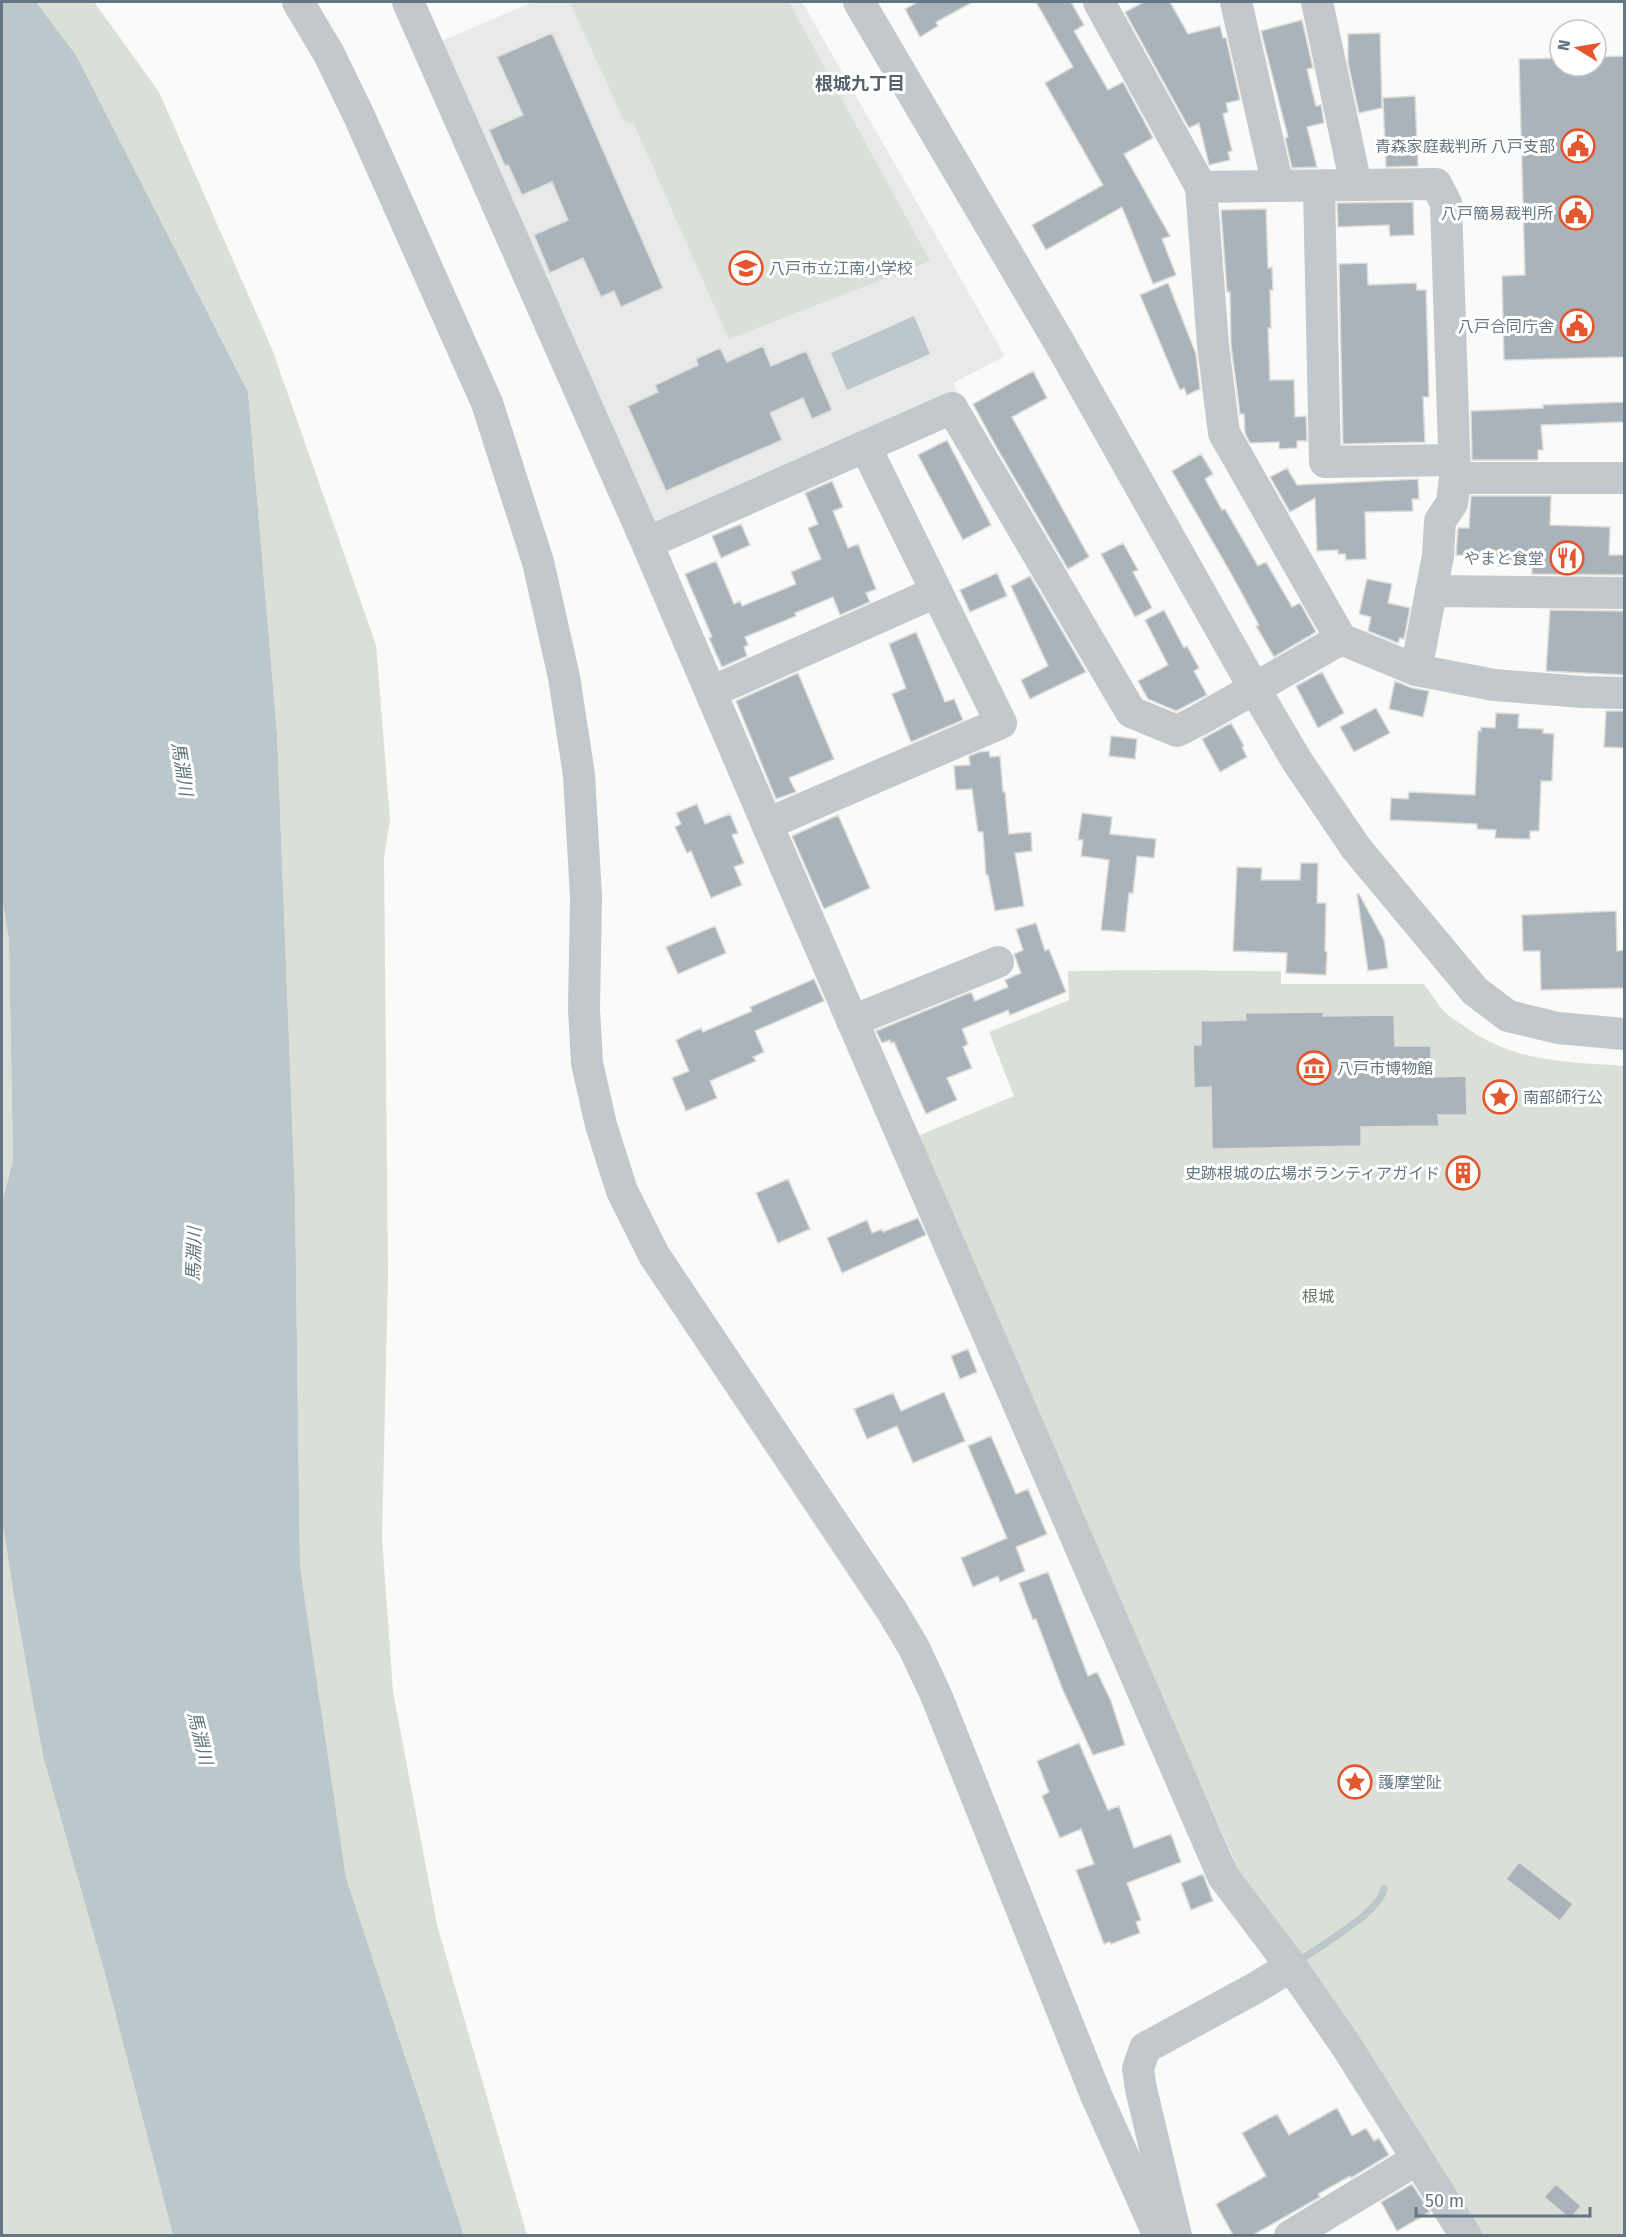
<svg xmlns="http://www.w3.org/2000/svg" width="1626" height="2237" viewBox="0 0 1626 2237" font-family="'Fira Sans','Noto Sans JP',sans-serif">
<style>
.built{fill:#e8e9e9}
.green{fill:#dadfd7}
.water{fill:#bbc7cb}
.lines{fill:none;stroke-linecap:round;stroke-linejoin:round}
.stream{stroke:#bbc7cb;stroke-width:7}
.building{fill:#aab3b9;stroke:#dcdcda;stroke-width:1.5}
.minor{stroke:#c3c8cc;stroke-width:32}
.labels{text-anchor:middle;stroke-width:6;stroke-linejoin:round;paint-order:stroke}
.poi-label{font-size:16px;fill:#657683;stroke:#fff;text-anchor:end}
.park-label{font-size:16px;fill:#687a64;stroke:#fff}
.neighbourhood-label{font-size:18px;font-weight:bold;fill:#57646e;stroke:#fff}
.water-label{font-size:18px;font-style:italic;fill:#60757c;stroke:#fff}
</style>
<rect width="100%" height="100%" fill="#fafaf8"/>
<!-- built -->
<path class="built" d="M533 2H802L1005 356 953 383 958 393 664 524 648 523 437 43Z"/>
<!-- green -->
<path class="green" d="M36 2H94L159 92 272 349 376 645 390 819 384 858 388 1274 382 1538 393 1692 437 1925 527 2235H464L346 1878 300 1567 295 1196 277 733 248 392 76 55Z
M570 2H789L930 261 729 339 634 124 624 121Z
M2 898 9 941 13 1161 2 1202Z
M1154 970 1281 971V984H1424C1430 992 1436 1002 1443 1010 1448 1016 1455 1020 1461 1024 1513 1063 1563 1061 1624 1066V2235H1473L1238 1885 1233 1857 913 1138 1014 1096 989 1032 1069 1000 1068 971Z
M2 1519 43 1756 105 1974 173 2235H2Z"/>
<!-- water -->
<path class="water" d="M2 2H36L76 55 248 392 277 733 295 1196 300 1567 346 1878 464 2235H173L105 1974 43 1756 16 1607 2 1519V1202L13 1161 9 941 2 898Z
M914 316 930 354 847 390 831 353Z"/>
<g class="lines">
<!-- stream -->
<path class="stream" d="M1305 1957C1324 1944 1380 1911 1384 1889"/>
</g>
<!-- building -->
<path class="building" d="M918 2H973L936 22 938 26 920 37 905 9Z
M1036 2H1071L1084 25 1074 31 1108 90 1123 82 1153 138 1124 154 1170 236 1162 239 1176 275 1153 284 1122 207 1046 250 1032 225 1103 185 1045 83 1073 67Z
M1144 2H1170L1188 34 1220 26 1223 38H1226L1240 100 1226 103 1228 112 1223 114 1232 151 1228 152 1230 160 1209 165 1199 123 1189 128 1125 12Z
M1302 20 1313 68 1307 69 1316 106 1321 105 1324 123 1307 127 1317 167 1292 168 1285 138 1288 137 1261 31Z
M552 33 663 288 621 307 614 291 601 297 583 258 550 273 534 235 568 220 552 182 522 195 508 165 505 166 489 130 523 115 497 57Z
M1380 33 1382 108 1359 113 1348 63V34Z
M1624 56V357L1504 360 1502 276 1525 275 1519 59 1560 58V66H1596V57Z
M1415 96 1418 166 1386 167 1383 98Z
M1413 202 1414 235 1390 236 1389 225 1338 227 1337 203Z
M1266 209 1268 268 1272 267 1273 290H1270L1271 328H1268L1270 380H1294L1295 417 1306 416 1307 441H1297V448L1279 449V442L1250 443 1245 433 1244 414H1240L1231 345 1230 292H1227L1221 210Z
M1367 263 1368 285 1416 283 1417 290H1426L1429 397H1423L1425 442 1343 444 1339 264Z
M1168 283 1196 354 1200 389 1187 395 1184 388 1180 390 1140 295Z
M763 346 771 366 806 351 832 410 812 419 803 398 770 413 782 440 666 491 628 406 658 392 655 385 698 365 696 359 720 348 727 362Z
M1033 371 1047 398 1012 417 1089 557 1068 569 998 450 973 404Z
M1624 402V422L1541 425 1543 450H1538V460H1472L1471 411 1543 408V405Z
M947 440 991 525 963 540 918 455Z
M1201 454 1213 474 1205 479 1222 510 1225 509 1258 566 1266 562 1292 607 1300 603 1316 632 1274 657 1256 626 1259 625 1233 577 1172 471Z
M1287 468 1297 485 1418 479 1419 499H1412L1413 511 1365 512 1366 559 1346 560 1345 554H1338V550L1317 551 1315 498 1290 512 1270 477Z
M832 481 843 507 833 511 848 548 858 544 876 589 866 593 870 602 840 615 833 597 795 613 796 616 745 637 748 645 744 647 747 656 722 667 709 638 712 637 685 574 716 561 734 604 740 601 742 606 796 584 791 572 821 559 808 528 818 524 805 493Z
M1471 496H1551L1550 525 1610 527 1609 555H1624V575L1532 574V566H1498L1499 556 1456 555 1458 528H1469Z
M741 524 750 545 721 558 712 536Z
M1123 543 1138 570 1133 572 1152 608 1135 617 1101 554Z
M997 573 1007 596 970 612 960 590Z
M1030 576 1086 672 1030 699 1021 680 1048 666 1011 586Z
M1367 579 1392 584 1388 603 1410 608 1404 639 1400 638 1398 643 1368 631 1371 617 1359 614Z
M1164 610 1184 648 1187 646 1199 668 1194 671 1207 695 1176 711 1148 699 1138 681 1168 665 1145 620Z
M1550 610 1624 611V675L1546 671Z
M916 632 945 702 954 699 963 720 911 742 892 694 906 688 889 644Z
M1322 672 1344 713 1318 728 1296 686Z
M798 673 834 759 789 778 796 792 776 799 736 701Z
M1395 681 1412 688 1429 691 1423 717 1389 709Z
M1376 708 1390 733 1354 752 1340 727Z
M1606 711H1624V748L1604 747Z
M1496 713 1519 714 1518 728 1543 729V733L1554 734 1552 781H1541L1539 831H1530V839L1495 838 1496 830 1477 829V824L1390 820 1391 798 1408 799 1409 792 1475 795 1478 731H1481V727L1495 728Z
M1231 723 1244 746 1242 747 1247 757 1220 772 1202 739Z
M1111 736 1137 739 1135 759 1109 756Z
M989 751 990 757 1000 756 1003 792H1005L1009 834 1031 832 1032 851 1015 853 1024 906 995 911 988 875H986L983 832H978L972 789 956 790 954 766 970 765 969 756 979 752Z
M697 804 705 824 730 814 738 833 732 835 744 863 734 867 742 885 711 898 691 851 687 853 675 827 681 824 676 813Z
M1082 813 1112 817 1110 834 1156 839 1154 858 1137 856 1133 893H1129L1125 932 1101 930 1109 860 1081 856 1083 840H1078Z
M838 815 870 888 824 909 792 836Z
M1301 863H1318L1317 903H1326L1325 951 1327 952 1326 975 1286 973 1287 953 1233 951 1237 867 1262 868 1261 880H1300Z
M1357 894H1359L1384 940 1388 968 1368 971Z
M1616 911 1617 951 1624 950V988L1541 990 1540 951H1523L1522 915Z
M1036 923 1045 951 1049 949 1066 992 1010 1015 1008 1010 1004 1012 962 1029 968 1044 963 1047 972 1068 947 1078 957 1100 926 1114 894 1042 891 1043 890 1040 882 1043 876 1031 971 992 975 1001 1008 987 1005 980 1021 973 1014 954 1023 950 1016 929Z
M715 926 726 953 678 974 666 947Z
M814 979 824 1001 755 1031 764 1052 753 1057 756 1061 710 1081 717 1098 686 1111 672 1078 689 1071 676 1040 701 1028 703 1032 752 1011 750 1007Z
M1324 1012 1323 1016 1394 1015 1395 1046H1431V1077L1466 1076 1467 1115H1438L1439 1126 1361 1127V1146L1212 1149 1211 1087 1194 1088 1193 1045H1201V1021L1246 1020 1245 1013Z
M1457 1158 1475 1162 1470 1187 1452 1184Z
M788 1179 810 1229 778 1243 756 1193Z
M918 1218 926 1235 842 1273 827 1238 867 1220 872 1233 882 1229 883 1232Z
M968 1349 977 1372 960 1379 951 1356Z
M944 1392 965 1441 913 1463 897 1426 867 1439 854 1409 893 1393 901 1411Z
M991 1436 1016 1494 1028 1489 1047 1534 1016 1547 1025 1571 1000 1582 998 1576 973 1587 961 1558 1007 1538 968 1446Z
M1048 1572 1088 1676 1097 1672 1111 1701 1125 1745 1093 1755 1062 1688 1036 1619 1033 1620 1019 1583Z
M1079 1743 1108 1810 1119 1806 1134 1848 1171 1834 1181 1862 1127 1883 1141 1920 1136 1922 1140 1933 1111 1944 1110 1942 1104 1944 1076 1870 1094 1864 1081 1829 1060 1838 1042 1796 1049 1792 1037 1761Z
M1519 1862 1573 1904 1560 1921 1506 1879Z
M1203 1874 1213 1901 1191 1910 1181 1883Z
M1337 2108 1352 2136 1366 2128 1374 2141 1379 2138 1389 2155 1351 2178 1350 2176 1318 2194 1320 2197 1253 2235H1233L1216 2204 1266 2176 1242 2133 1277 2114 1289 2135Z
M1412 2184 1430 2212 1397 2231 1381 2202Z
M1556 2184 1581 2206 1570 2219 1544 2197Z"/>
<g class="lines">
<!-- minor -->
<path class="minor" d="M298 2 329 54 359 116 487 403 538 562 564 677 579 775 586 897 584 1009 587 1063 601 1125 622 1191 654 1255 892 1611 914 1648 936 1695 1096 2095 1159 2236
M408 2 647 543 767 824 1223 1876 1291 1966 1347 2047 1466 2236
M859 2 1059 342 1254 688 1297 761 1356 848 1475 991 1508 1016 1558 1028 1624 1034
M1099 2 1201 187 1213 345 1224 433 1341 639 1416 670 1494 685 1583 692 1624 693
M1236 2 1278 186
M1317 2 1356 185
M1201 187 1436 184 1446 203 1455 478 1452 503 1440 521 1438 556 1416 670
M1319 187 1325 462 1454 460
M1455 478H1624
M647 543 952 408 1131 712 1177 731 1199 720 1341 639
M1431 591 1624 593
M711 692 936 592
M767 824 1001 723 865 446
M852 1021 998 962
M1176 2236 1141 2089 1138 2069 1145 2048 1257 1987 1291 1966
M1290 2236 1416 2160"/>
</g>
<!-- icons -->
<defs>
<g id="civic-ring" transform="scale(1.725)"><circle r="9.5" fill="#fff" stroke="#e4572e" stroke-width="1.5"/><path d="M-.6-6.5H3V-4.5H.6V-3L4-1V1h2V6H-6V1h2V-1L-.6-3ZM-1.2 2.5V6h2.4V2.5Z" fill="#e4572e"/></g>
<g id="school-ring" transform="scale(1.725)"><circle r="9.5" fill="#fff" stroke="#e4572e" stroke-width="1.5"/><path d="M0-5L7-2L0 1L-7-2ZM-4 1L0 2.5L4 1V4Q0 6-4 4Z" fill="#e4572e"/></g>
<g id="restaurant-ring" transform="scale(1.725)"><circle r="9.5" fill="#fff" stroke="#e4572e" stroke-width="1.5"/><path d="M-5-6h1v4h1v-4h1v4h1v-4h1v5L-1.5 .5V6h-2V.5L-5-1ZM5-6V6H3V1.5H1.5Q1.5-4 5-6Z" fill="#e4572e"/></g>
<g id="museum-ring" transform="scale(1.725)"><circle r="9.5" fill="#fff" stroke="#e4572e" stroke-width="1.5"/><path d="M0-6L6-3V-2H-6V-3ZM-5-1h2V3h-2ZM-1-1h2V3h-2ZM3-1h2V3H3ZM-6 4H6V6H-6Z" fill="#e4572e"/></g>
<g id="sight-ring" transform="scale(1.725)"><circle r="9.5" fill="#fff" stroke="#e4572e" stroke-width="1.5"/><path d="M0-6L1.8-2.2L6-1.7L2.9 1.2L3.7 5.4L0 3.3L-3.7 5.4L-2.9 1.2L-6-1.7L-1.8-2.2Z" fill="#e4572e"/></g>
<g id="building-ring" transform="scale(1.725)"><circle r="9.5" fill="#fff" stroke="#e4572e" stroke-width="1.5"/><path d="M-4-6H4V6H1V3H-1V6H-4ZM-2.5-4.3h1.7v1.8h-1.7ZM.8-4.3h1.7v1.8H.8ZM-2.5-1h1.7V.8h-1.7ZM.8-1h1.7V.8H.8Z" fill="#e4572e"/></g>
</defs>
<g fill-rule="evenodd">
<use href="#civic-ring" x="1578" y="146"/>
<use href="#civic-ring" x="1576" y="213"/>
<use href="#school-ring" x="746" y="268"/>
<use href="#civic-ring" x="1577" y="326"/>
<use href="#restaurant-ring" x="1567" y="558"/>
<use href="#museum-ring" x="1314" y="1068"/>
<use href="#sight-ring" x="1500" y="1097"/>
<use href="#building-ring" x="1463" y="1173"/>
<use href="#sight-ring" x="1355" y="1782"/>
</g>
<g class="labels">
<!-- poi labels -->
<g class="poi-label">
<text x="1555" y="152">青森家庭裁判所 八戸支部</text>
<text x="1553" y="219">八戸簡易裁判所</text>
<text x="769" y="274" text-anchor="start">八戸市立江南小学校</text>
<text x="1554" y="332">八戸合同庁舎</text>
<text x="1544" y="564">やまと食堂</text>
<text x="1337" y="1074" text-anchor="start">八戸市博物館</text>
<text x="1523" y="1103" text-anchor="start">南部師行公</text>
<text x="1440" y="1179">史跡根城の広場ボランティアガイド</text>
<text x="1378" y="1788" text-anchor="start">護摩堂阯</text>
</g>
<!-- park labels -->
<g class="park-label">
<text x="1318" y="1302">根城</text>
</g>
<!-- neighbourhood labels -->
<g class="neighbourhood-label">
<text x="860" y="90">根城九丁目</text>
</g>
<!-- water labels -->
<g class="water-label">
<text transform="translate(182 769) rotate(81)" y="6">馬淵川</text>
<text transform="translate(194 1254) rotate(-88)" y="6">馬淵川</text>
<text transform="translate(200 1738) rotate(76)" y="6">馬淵川</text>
</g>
</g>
<!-- border -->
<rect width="1626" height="2237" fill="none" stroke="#657683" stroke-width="6"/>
<!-- north arrow -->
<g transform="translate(1578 48) rotate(281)"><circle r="28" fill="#ffffff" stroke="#c1c8cd" stroke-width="1.5"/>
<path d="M0-4.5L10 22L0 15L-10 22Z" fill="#e4572e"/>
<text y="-9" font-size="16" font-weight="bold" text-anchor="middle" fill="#657683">N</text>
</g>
<!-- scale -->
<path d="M1416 2207v9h174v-9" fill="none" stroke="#657683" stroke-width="3"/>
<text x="1425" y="2207" font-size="18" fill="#657683" stroke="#ffffff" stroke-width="4.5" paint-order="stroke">50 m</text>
</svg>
